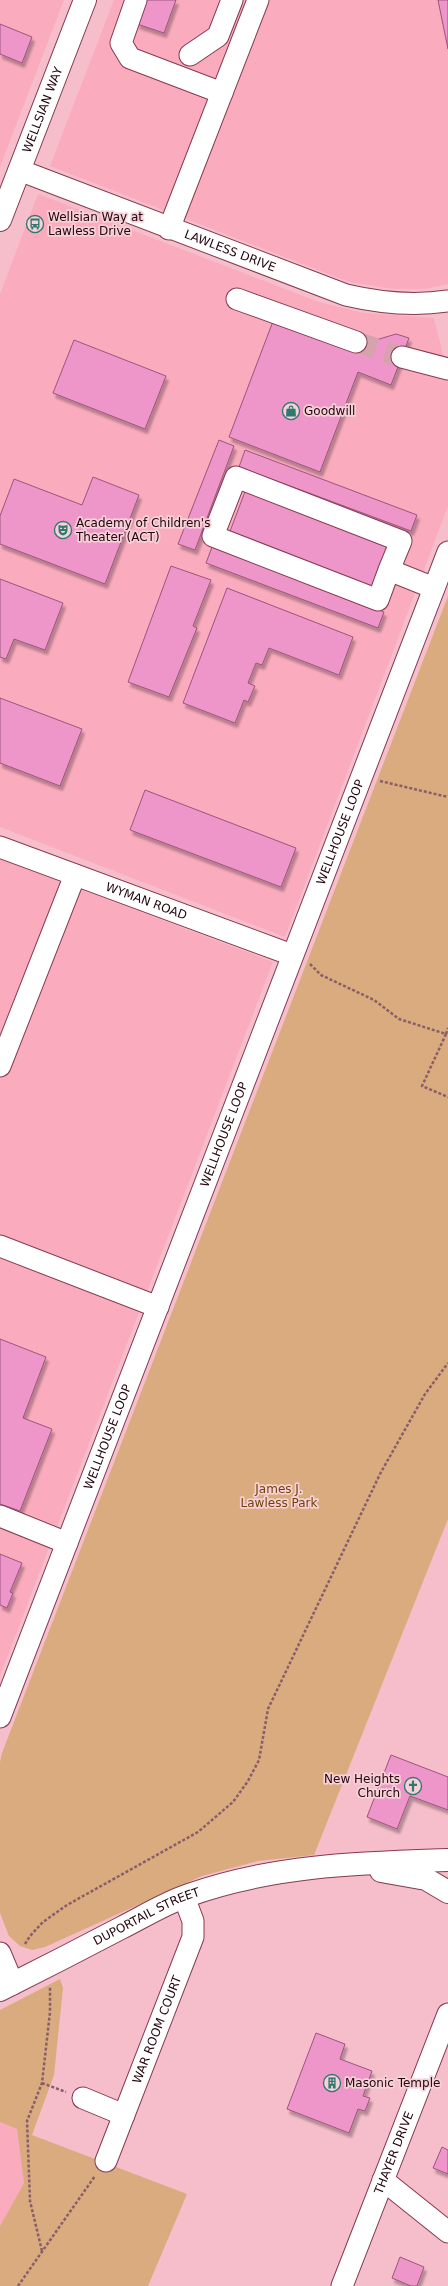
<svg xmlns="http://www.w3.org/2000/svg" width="448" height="2286" viewBox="0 0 448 2286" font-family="'DejaVu Sans',sans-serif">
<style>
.built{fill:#faacbe}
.green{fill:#daab7f}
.building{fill:#ee96c9;stroke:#9a547e;filter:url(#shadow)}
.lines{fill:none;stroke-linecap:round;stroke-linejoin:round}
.minor-tunnel{stroke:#d6a2ae;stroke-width:21;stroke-dasharray:21 10;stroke-linecap:butt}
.minor-casing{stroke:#863a4f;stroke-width:23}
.major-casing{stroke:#863a4f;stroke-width:24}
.path{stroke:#885e69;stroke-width:2.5;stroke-dasharray:3 2;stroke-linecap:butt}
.minor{stroke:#fff;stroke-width:21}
.major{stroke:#fff;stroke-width:22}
.labels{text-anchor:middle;stroke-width:3.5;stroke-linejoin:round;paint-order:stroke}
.street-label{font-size:12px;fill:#23050e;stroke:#f6d1d8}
.poi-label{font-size:12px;fill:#23050e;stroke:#f6d1d8;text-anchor:start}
.park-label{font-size:12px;fill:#714208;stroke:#f6d1d8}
</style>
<defs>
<filter id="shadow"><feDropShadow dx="2.5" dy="4.5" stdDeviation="1" flood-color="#0004"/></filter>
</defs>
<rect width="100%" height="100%" fill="#f5beca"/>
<!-- built -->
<path class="built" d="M0 0H64L0 167Z
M114 0H448V284L426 289H393L349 282 50 166Z
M38 194 319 302 364 313 434 318 448 375V506L285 937 0 827V294Z
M0 859 273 962 0 1676Z
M0 2122 17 2129 24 2183 0 2226Z"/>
<!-- green -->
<path class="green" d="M448 596V1519L314 1855 258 1861 202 1876 45 1947 32 1950 20 1946 9 1936 0 1913V1762L2 1753Z
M60 1979 63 1988 54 2075 32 2135 187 2194 148 2286H0V2226L24 2183 17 2129 0 2122V2010Z"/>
<!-- building -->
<path class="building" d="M146 0H176L164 33 137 24Z
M438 0H448V49Z
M0 24 32 37 22 63 0 54Z
M275 316 359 334 376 340 396 334 409 338 391 385 358 372 320 472 229 437Z
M74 340 166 376 145 429 53 393Z
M219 440 234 446 195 550 178 544Z
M245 450 417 515 411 531 239 467Z
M93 477 139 495 105 584 0 544V516L14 479 82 505Z
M246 489 389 542 372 587 229 534Z
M212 547 384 612 378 628 206 563Z
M171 566 211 580 193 626 197 628 169 697 128 682Z
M0 579 63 603 45 650 14 639 6 659 0 657Z
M227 588 353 637 339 675 269 648 262 665 256 663 248 683 255 686 248 702 244 700 235 723 183 703Z
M0 698 82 729 60 786 0 763Z
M145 790 296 848 281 887 130 830Z
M0 1339 46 1357 23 1418 52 1429 20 1511 0 1504Z
M0 1554 22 1563 10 1592 13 1593 7 1608 0 1605Z
M391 1755 448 1777V1810L410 1796 397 1829 367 1817Z
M316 2033 345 2044 340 2059 372 2071 363 2096 370 2098 365 2111 358 2109 349 2133 287 2109Z
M442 2147 448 2150V2174L433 2168Z
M400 2257 424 2267 417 2286H411L392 2278Z"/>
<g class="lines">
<!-- minor-tunnel -->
<path class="minor-tunnel" d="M356 342 402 357"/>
<!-- minor casing -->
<g class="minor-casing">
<g id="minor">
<path d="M136 0 121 43 130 58 222 93"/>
<path d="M190 55 218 36 232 0"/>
<path id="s1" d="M19 170 346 295C380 303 414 306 448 301"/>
<path d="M169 229 258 0"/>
<path d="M237 299 356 342"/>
<path d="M402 357 448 369"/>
<path d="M389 570 401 541 236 477 213 536 378 600 389 570 434 588"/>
<path id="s2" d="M0 847 292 955"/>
<path d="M0 1066 75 875"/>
<path d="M0 1246 158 1307"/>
<path d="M0 1516 67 1543"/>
<path id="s3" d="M0 1717 448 552"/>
<path d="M0 1953 13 1984"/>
<path d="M83 2098 124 2115"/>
<path id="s4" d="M106 2161 193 1937V1921L184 1897"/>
<path d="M383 2180 448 2232"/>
<path id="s5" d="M342 2286 448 2014"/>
</g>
</g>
<!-- major casing -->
<g class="major-casing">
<g id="major">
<path id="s6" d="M0 220 85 0"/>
<path d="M381 1871 426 1879 448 1892"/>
<path id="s7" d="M0 1990C40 1970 81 1949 121 1928 143 1917 165 1903 189 1895 273 1865 360 1863 448 1860"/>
</g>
</g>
<!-- path -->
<path class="path" d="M380 781 448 797
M310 964 321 975 374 1000 399 1019 446 1034 422 1086 448 1097
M446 1034 448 1028
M25 1944 30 1936 43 1922 67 1905 198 1832 233 1802 248 1781 259 1760 268 1709 380 1474 425 1394 448 1363
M42 2083 66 2092
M42 2251 30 2201 27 2121 42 2083 50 2012V1987
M18 2286 95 2176"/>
<!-- minor -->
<use href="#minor" class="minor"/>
<!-- major -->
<use href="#major" class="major"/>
</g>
<!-- icons -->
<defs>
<g id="bus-ring" transform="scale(0.9)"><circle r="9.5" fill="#f6d1d8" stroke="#31786f" stroke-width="1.5"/><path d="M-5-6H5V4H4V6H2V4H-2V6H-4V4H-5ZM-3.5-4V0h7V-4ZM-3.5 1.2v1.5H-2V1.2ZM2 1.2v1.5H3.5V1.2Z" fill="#31786f"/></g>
<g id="shop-ring" transform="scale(0.9)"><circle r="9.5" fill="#f6d1d8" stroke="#31786f" stroke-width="1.5"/><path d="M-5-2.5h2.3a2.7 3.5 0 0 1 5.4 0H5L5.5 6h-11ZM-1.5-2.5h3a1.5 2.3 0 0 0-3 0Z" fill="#31786f"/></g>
<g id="theatre-ring" transform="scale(0.9)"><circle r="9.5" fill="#f6d1d8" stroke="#31786f" stroke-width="1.5"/><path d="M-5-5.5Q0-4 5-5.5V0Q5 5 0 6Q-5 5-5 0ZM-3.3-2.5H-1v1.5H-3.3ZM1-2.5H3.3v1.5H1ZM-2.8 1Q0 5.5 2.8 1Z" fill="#31786f"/></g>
<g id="church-ring" transform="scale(0.9)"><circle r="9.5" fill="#f6d1d8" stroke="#31786f" stroke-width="1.5"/><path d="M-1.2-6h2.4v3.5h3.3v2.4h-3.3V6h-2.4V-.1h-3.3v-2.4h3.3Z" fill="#31786f"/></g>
<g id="building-ring" transform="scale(0.9)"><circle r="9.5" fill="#f6d1d8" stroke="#31786f" stroke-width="1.5"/><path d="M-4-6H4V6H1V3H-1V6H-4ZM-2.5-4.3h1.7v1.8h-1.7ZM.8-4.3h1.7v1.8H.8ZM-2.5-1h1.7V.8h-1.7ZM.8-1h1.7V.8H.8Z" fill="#31786f"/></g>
</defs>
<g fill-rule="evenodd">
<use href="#bus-ring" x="35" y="224"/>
<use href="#shop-ring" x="291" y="411"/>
<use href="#theatre-ring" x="63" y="530"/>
<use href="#church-ring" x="413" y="1786"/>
<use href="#building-ring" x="332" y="2083"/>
</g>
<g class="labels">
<!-- street labels -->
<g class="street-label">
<text dy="4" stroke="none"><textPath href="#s6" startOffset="118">WELLSIAN WAY</textPath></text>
<text dy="4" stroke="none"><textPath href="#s1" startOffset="226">LAWLESS DRIVE</textPath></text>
<text dy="4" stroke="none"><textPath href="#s3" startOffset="948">WELLHOUSE LOOP</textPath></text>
<text dy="4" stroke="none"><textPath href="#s2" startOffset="156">WYMAN ROAD</textPath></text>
<text dy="4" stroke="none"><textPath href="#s3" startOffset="624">WELLHOUSE LOOP</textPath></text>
<text dy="4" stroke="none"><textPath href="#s3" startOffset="300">WELLHOUSE LOOP</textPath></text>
<text dy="4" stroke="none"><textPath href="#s7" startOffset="164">DUPORTAIL STREET</textPath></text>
<text dy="4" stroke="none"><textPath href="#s4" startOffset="141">WAR ROOM COURT</textPath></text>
<text dy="4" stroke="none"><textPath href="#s5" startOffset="143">THAYER DRIVE</textPath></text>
</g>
<!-- poi labels -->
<g class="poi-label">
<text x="48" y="221">Wellsian Way at<tspan x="48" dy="14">Lawless Drive</tspan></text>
<text x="304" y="415">Goodwill</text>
<text x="76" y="527">Academy of Children's<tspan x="76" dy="14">Theater (ACT)</tspan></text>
<text x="400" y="1783" text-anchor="end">New Heights<tspan x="400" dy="14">Church</tspan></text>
<text x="345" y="2087">Masonic Temple</text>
</g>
<!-- park labels -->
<g class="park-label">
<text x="279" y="1493">James J.<tspan x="279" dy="14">Lawless Park</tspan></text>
</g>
</g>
</svg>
